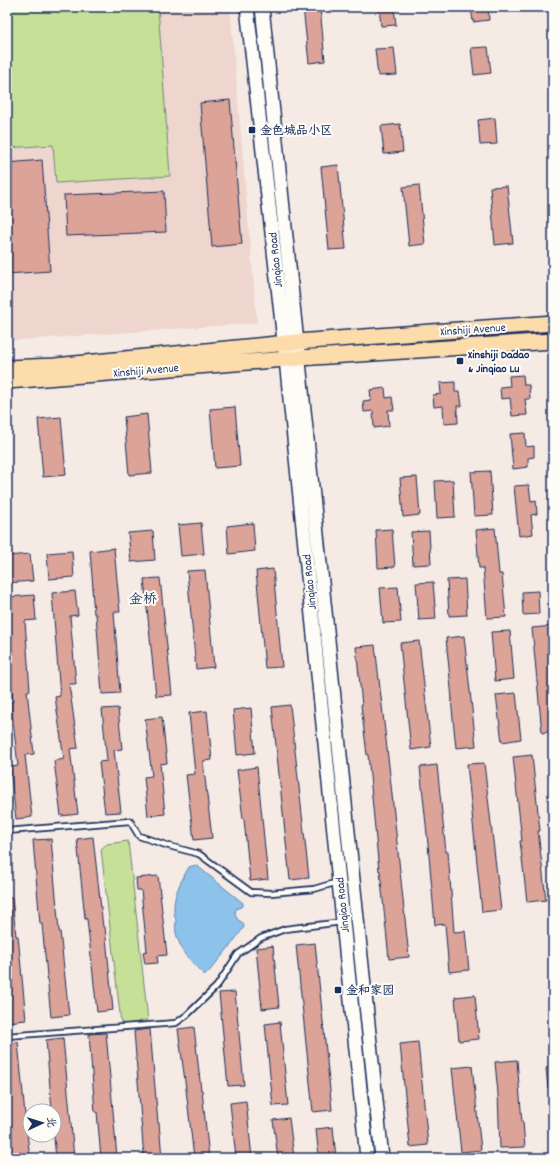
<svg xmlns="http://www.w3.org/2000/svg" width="560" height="1165" viewBox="0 0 560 1165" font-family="Dekko,'LXGW WenKai TC',sans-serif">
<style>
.built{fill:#eed5cd}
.green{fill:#c7e097;stroke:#71887a}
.water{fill:#8dc2ea;stroke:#5f87b2}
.building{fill:#dca398;stroke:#1b2f5e}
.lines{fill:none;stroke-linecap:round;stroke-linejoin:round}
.lane-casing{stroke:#1b2f5e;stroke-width:8}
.secondary-casing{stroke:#1b2f5e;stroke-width:16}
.primary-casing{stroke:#1b2f5e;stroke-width:18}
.lane{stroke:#fdfcf7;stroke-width:4.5}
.secondary{stroke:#fdfcf7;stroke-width:13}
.primary{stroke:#fddcac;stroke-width:15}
.poi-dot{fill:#1b2f5e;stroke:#fdfcf7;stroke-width:1.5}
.labels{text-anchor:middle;stroke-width:4;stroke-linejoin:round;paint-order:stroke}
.poi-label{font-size:12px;font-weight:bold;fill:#1b2f5e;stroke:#fdfcf7;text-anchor:start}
.street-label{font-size:12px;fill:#1b2f5e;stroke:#fdfcf7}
.quarter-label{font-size:14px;fill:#1b2f5e;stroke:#fdfcf7}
</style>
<rect width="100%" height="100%" fill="#f6eae4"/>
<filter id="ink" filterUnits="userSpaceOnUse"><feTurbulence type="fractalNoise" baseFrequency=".025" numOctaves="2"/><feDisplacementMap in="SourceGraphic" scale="8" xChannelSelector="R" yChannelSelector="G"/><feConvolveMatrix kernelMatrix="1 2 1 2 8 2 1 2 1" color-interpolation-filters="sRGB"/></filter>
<g filter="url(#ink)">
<!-- built -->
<path class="built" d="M7 7H230L257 323 7 341Z"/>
<!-- green -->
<path class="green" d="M7 7H158L170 176 56 183 53 145 7 148Z
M128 841 148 1020 128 1024 121 1023 101 849 107 844Z"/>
<!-- water -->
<path class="water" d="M196 865 243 903V906L236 909 235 915 238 920 243 923 244 927 231 945 207 974H203C191 962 180 950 176 933 175 929 176 924 176 920 175 917 174 914 174 911 173 895 181 881 189 867Z"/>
<!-- building -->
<path class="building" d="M303 7H320L325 61 309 63Z
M379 7H394L396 25 381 26Z
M471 7H488L489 20 473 22Z
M488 47 491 73 474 75 471 48Z
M394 48 397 75 378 76 375 49Z
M230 100 242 244 212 247 200 103Z
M495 118 497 144 480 145 478 120Z
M400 124 403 152 384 154 381 126Z
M42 160 50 271 7 274V163Z
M338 165 346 249 329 250 321 167Z
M419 185 425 244 409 246 403 187Z
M507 186 513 243 495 245 490 187Z
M164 191 166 232 66 236 64 195Z
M523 375 524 385H529L530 399H525L527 415 512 416 510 398 501 399 500 387 510 386 509 376Z
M455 382V392H460L462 406H457L458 423 444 424 443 406 434 407 433 395 441 394 440 383Z
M385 388 386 398 392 397 394 410H388L389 426 374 428 373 411 364 412 363 401 371 400 370 390Z
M235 407 240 466 215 468 210 409Z
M147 414 152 473 129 475 124 417Z
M61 417 66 475 43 477 38 419Z
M525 433 526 447 534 446V457L528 458V467L513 469 510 434Z
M490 471 493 515 474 516 471 472Z
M417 477 420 515 403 517 400 478Z
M453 480 455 517 437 518 435 481Z
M529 485 531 501 536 500 537 514 531 515 533 534 519 536 514 486Z
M201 523 204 554 181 556 178 525Z
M253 523 255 551 229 554 227 526Z
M495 528 499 574H502L506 617 487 618 483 568H479L476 530Z
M392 529 395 567 378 568 376 530Z
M153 531 155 560 131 562 128 533Z
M429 531 431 564 413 565 411 532Z
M114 548 120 612H114L120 693 102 694 96 614H94L92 588H93L90 551Z
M72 551 74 577 49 579 47 553Z
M30 554 33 581 7 583V556Z
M273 569 282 667 265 668 256 571Z
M205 570 214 667 196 669 187 571Z
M160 578 172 695 156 696 144 579Z
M465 579 467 615 449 616 447 580Z
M433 582 436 619 419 620 416 583Z
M398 587 401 622 383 623 380 588Z
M75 591 78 615 70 616 76 684H69L78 748 70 749 78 814 61 816 54 761 64 759 55 697 60 696 52 593Z
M538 591 539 614 523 615 522 592Z
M34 595 36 620 25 621 30 691H27L34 754 25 755 32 817 16 819 10 767 18 766 11 702H13L7 632V626H11L9 597Z
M553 626V731L542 733 532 628Z
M510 631 514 679 495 681 491 632Z
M464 636 476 746 456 748 451 699H452L446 638Z
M419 641 431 747 411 750 400 643Z
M375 645 389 766 409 957 389 959 380 871H379L368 755H367L361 705H362L356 647Z
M516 693 521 739 502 742 496 695Z
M290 705 309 878 290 880 272 707Z
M118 708 122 749 114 750 121 812 105 813 99 762 107 761 102 709Z
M251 708 255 753 237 755 233 710Z
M207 711 212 760 203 761 212 838 194 840 186 775 195 774 189 713Z
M162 717 167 763 160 764 165 814 148 816 144 777 152 776 145 719Z
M532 755 540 831H538L546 900 527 902 520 841H522L513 757Z
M484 763 501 910 482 912 467 764Z
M437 765 446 852H448L454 932 465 931 469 970 449 972 445 924 435 925 428 844 420 767Z
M257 767 268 879 250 881 244 819H243L237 770Z
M93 837 103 927H105L113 1010 97 1012 87 919H85L77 839Z
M51 839 59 931H60L69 1015 51 1017 42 924H40L33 840Z
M158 876 167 955 157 956 158 963 145 964 143 952 147 951 141 890H137L136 878Z
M7 898H12L16 936H18L26 1020 8 1022 7 1011Z
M315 943 332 1110 313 1112 296 945Z
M273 946 279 1007 262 1009 256 948Z
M235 992 244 1085 228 1086 219 993Z
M475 995 479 1039 459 1041 455 997Z
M280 1022 288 1105 273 1106 265 1024Z
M194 1027 201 1090H202L209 1158H194L185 1081 178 1029Z
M150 1029 158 1123H159L162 1158H144L134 1031Z
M106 1033 114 1122 117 1158H101L97 1112H95L89 1034Z
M63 1038 71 1124 74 1158H56L54 1138V1111H52L46 1040Z
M18 1042 26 1125 30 1158H12L7 1113V1043Z
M418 1042 428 1145 410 1147 400 1044Z
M517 1060 522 1122H523L525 1147 500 1148 498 1094 495 1062Z
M472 1066 481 1150 461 1152 452 1068Z
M553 1067V1087L548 1088 546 1068Z
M246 1101 252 1158H236L230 1103Z
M289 1118 294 1158H278L273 1120Z
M333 1127 336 1158H319L316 1129Z"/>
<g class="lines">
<!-- lane casing -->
<g class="lane-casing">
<path id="lane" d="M7 831 130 821 139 836 169 846 199 854 251 892 271 893 314 889 338 882
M7 1036 176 1023 187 1015 217 986 238 954 261 938 285 929 342 922"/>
</g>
<!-- secondary casing -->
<g class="secondary-casing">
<path id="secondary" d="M247 7 286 359 367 1158
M262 7 382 1158"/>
</g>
<!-- primary casing -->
<g class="primary-casing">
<path id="primary" d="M7 368 55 366 297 342 553 323
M7 381 299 358 553 341"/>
</g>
<!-- lane -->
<use href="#lane" class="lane"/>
<!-- secondary -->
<use href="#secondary" class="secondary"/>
<!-- primary -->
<use href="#primary" class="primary"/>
</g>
</g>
<!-- markers -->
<g class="poi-dot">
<rect x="248" y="126" width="8" height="8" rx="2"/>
<rect x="456" y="357" width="8" height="8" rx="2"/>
<rect x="334" y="986" width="8" height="8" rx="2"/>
</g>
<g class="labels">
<!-- poi labels -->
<g class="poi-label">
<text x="260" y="134">金色城品小区</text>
<text x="468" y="358">Xinshiji Dadao<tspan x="468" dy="14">&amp; Jinqiao Lu</tspan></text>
<text x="346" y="994">金和家园</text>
</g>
<!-- street labels -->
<g class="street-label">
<text transform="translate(275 260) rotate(-96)" y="4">Jinqiao Road</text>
<text transform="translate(473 329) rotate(-4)" y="4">Xinshiji Avenue</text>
<text transform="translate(146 370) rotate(-5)" y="4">Xinshiji Avenue</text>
<text transform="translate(309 582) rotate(-96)" y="4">Jinqiao Road</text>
<text transform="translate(342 905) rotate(-96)" y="4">Jinqiao Road</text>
</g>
<!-- quarter labels -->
<g class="quarter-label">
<text x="143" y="603">金桥</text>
</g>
</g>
<!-- margin -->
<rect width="560" height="1165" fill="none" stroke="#fdfcf7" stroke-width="24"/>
<rect x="12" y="12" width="536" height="1141" fill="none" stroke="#1b2f5e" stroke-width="1.5" filter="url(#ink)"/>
<!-- north arrow -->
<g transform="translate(42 1123) rotate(86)"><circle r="19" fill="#fdfcf7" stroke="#a3aaba"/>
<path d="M0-3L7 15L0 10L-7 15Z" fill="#1b2f5e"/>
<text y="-6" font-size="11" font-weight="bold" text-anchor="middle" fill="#1b2f5e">北</text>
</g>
</svg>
